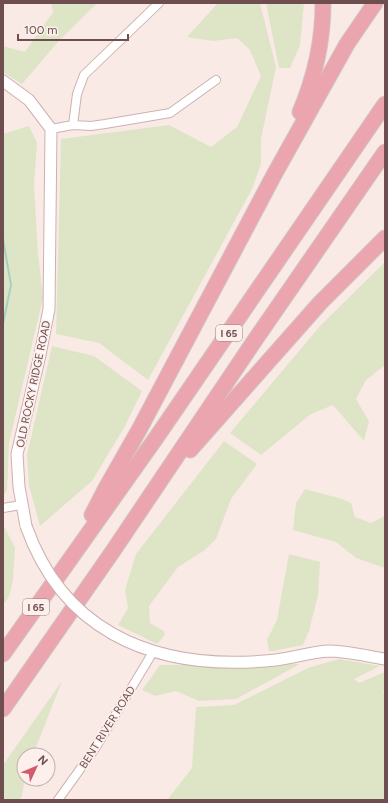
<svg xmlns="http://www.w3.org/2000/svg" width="388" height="803" viewBox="0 0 388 803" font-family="Figtree,sans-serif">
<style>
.green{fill:#dee5c6}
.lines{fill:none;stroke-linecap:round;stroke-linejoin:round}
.stream{stroke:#a5d0c6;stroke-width:2}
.street-casing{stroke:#ccb2b1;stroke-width:10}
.secondary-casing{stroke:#ceb0af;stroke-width:13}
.highway-casing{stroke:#d1c6c7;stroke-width:17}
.street{stroke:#fff;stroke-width:8}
.secondary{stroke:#fff;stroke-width:11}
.highway{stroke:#eba5ae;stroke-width:15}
.secondary-bridge-casing{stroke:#ceb0af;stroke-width:13;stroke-linecap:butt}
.secondary-bridge{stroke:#fff;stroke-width:11}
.labels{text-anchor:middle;stroke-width:3.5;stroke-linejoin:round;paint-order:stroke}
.shield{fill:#fcefec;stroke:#997e7e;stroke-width:1}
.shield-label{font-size:10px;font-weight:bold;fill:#6f4e4f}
.street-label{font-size:11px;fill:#6f4e4f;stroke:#fcefec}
</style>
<rect width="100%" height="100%" fill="#f9eae6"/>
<!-- green -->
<path class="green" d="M51 3H97L58 42 22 84 3 72V46L25 52 53 12Z
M218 3H260L276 67 261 139V164L252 189 148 380 99 343 56 334 61 139 169 125 211 147 237 127 261 76 250 50 237 38 213 41 187 37Z
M266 3H304L300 45 290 68H279Z
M29 126 37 143 34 185 38 253 43 298 9 443 7 491 3 495V134Z
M385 262V365L366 380 356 399 369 421 364 441 333 405 311 414 261 455 230 433 320 326Z
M52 346 94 356 142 391 125 426 92 481 40 526 29 486 27 455Z
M224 441 257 464 231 499 216 539 205 550 178 567 149 606 150 623 164 631 165 635 157 644 118 625 128 608 125 590 136 554Z
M305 489 342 499 351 503 355 517 371 523 383 517 385 514V568L356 558 336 542 293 530 296 503Z
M3 524 15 548 13 580 9 597 3 605Z
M289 554 320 562 318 595 309 631 303 645 274 651H269L267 640 277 620Z
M339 659 380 666 354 679 359 683 385 672V690L383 691 385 696V800H167L192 768 196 707 234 705 308 668Z
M300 664 236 699 199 701 176 691 155 696 142 690 160 665Z
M62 681 33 755H24V779H25L21 800H3V765Z"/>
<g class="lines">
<!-- stream -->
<path class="stream" d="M3 239 11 285 3 324"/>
<!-- street casing -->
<g class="street-casing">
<path id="street" d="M73 125 77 94 84 75 159 3
M51 129 73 125 91 126 105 124 170 113 216 80
M3 508 21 505
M58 800 96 747 153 652"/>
</g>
<!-- secondary casing -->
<g class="secondary-casing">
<path id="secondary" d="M3 81 29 100 51 129 49 309 40 355 17 454 19 487 26 526
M113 634C163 662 220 666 276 660 294 658 310 652 328 651 347 651 366 656 385 659"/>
</g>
<!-- highway casing -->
<g class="highway-casing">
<path id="highway" d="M300 112C315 77 323 41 323 3
M190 450 320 303 385 238
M92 515 106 488 139 430 274 175 347 44 375 3
M3 654 156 438 385 104
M3 709 113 551 255 340 385 152"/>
</g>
<!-- street -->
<use href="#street" class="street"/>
<!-- secondary -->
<use href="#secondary" class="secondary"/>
<!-- highway -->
<use href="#highway" class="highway"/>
<!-- secondary-bridge casing -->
<g class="secondary-bridge-casing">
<path id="secondary-bridge" d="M26 526C42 571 70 610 113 634"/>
</g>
<!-- secondary-bridge -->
<use href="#secondary-bridge" class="secondary-bridge"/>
</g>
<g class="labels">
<!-- shield labels -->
<g class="shield">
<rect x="216" y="325" width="26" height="16" rx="3"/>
<rect x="23" y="599" width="26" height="16" rx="3"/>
</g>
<g class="shield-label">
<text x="229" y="337">I 65</text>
<text x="36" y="611">I 65</text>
</g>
<!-- street labels -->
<g class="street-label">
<text transform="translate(33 384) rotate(-78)" y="4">OLD ROCKY RIDGE ROAD</text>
<text transform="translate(107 727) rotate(-58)" y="4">BENT RIVER ROAD</text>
</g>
</g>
<!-- border -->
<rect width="388" height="803" fill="none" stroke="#6f4e4f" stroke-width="8"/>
<!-- north arrow -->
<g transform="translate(36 767) rotate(46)"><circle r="19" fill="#fcefec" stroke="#c4afad"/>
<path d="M0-3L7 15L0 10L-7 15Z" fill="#d35b6e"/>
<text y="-6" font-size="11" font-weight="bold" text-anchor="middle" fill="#6f4e4f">N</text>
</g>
<!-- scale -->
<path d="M18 34v6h110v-6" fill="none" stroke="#6f4e4f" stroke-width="2"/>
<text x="24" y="34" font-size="12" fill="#6f4e4f" stroke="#fcefec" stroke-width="3" paint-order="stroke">100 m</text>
</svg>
